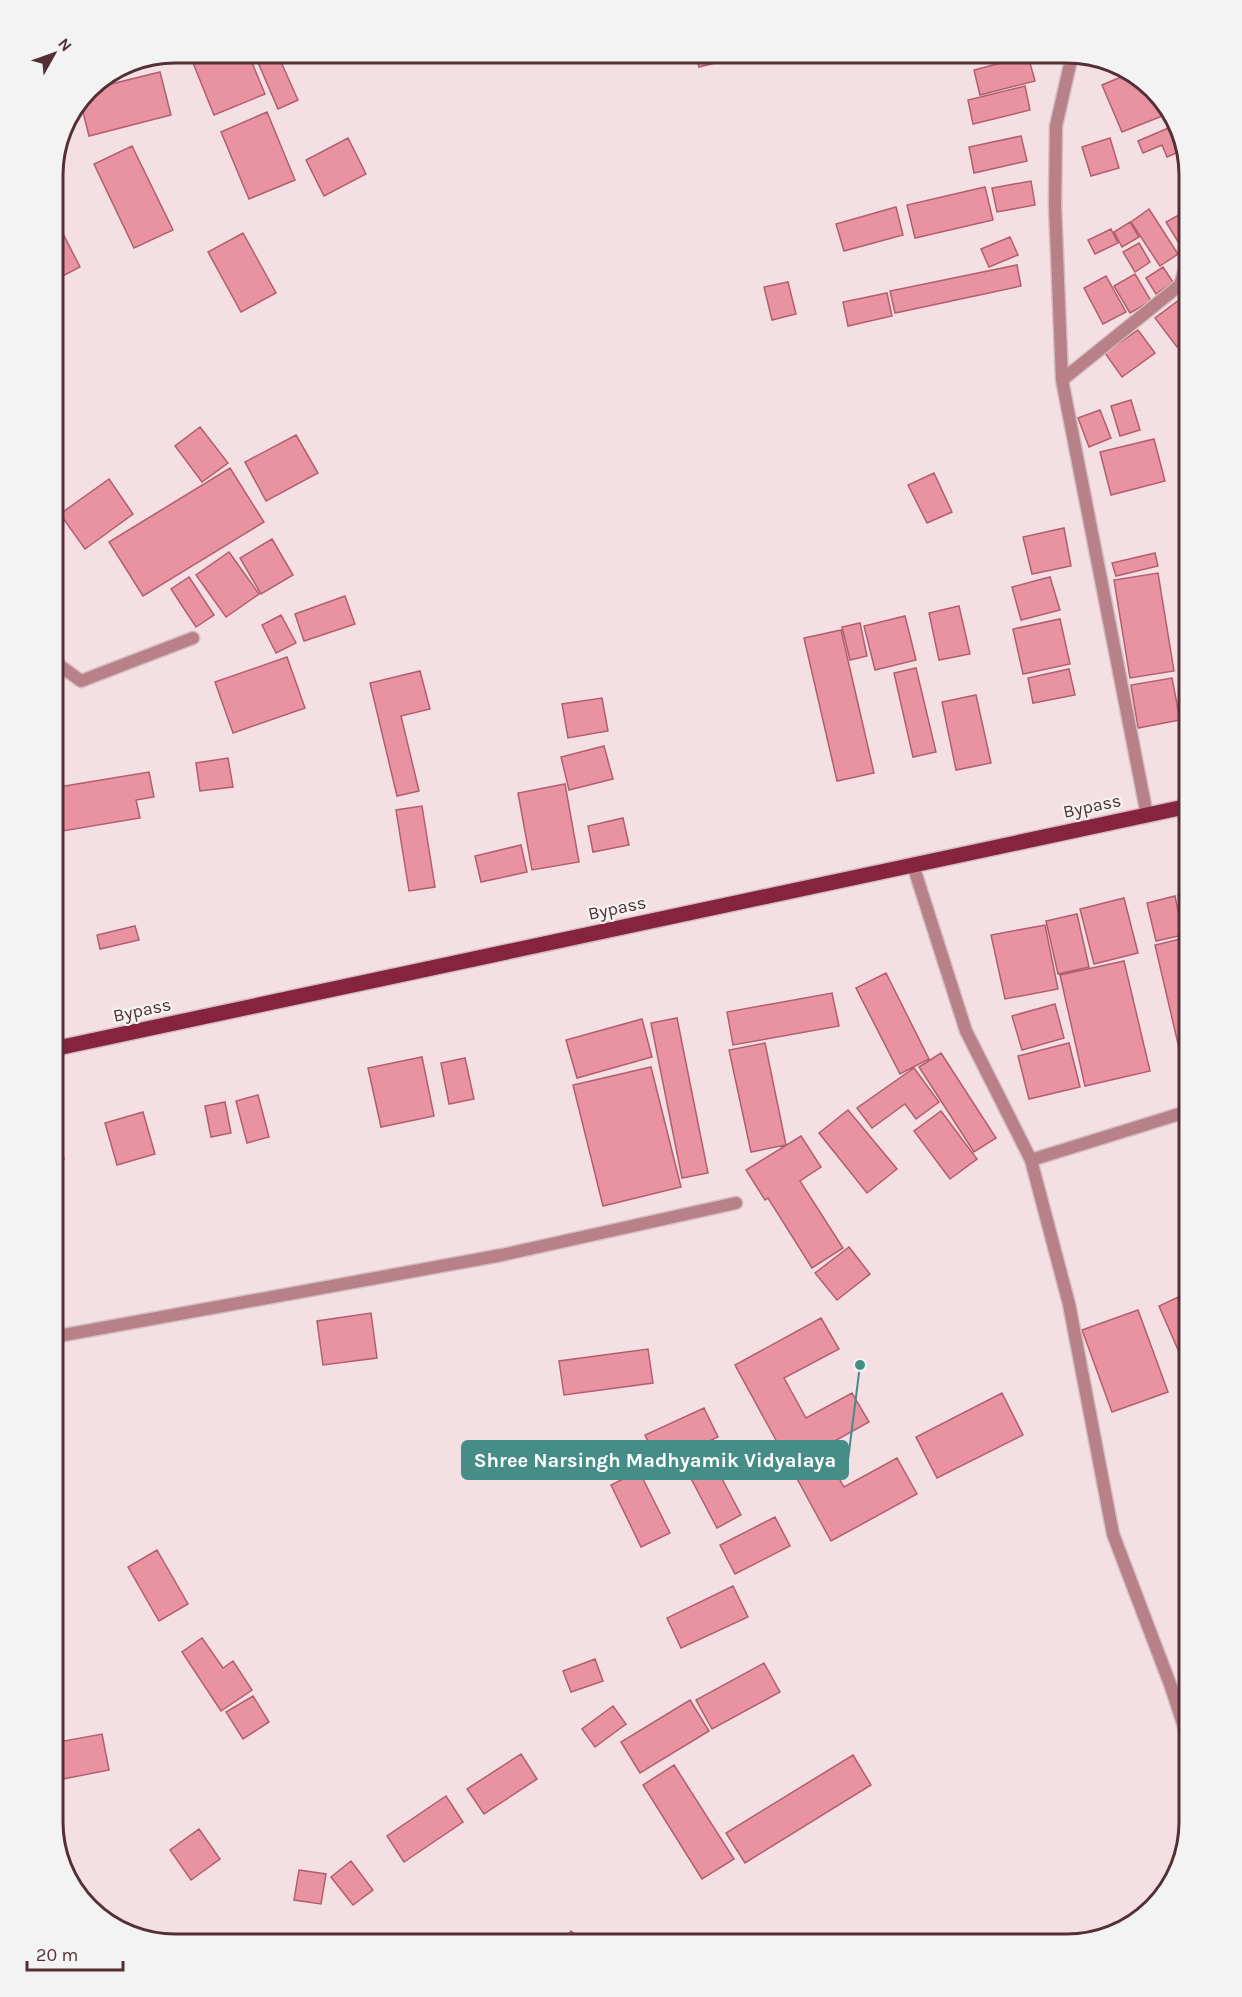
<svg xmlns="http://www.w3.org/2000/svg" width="1242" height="1997" viewBox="0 0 1242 1997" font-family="Karla,sans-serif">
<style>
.building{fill:#e992a1;stroke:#b15f6f;stroke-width:1.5}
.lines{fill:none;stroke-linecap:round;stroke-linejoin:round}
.minor-casing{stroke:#d4bdc0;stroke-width:15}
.tertiary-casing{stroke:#d4bdc0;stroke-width:15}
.primary-casing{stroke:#d4bdc0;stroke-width:18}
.minor{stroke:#b88089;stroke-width:12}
.tertiary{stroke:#b88089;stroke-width:12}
.primary{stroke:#86243f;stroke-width:15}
.labels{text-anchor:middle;stroke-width:4.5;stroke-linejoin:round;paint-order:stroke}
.street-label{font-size:18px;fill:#543036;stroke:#f3f3f3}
.rim{fill:none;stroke:#543036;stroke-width:3}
.leader{fill:none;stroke:#468d87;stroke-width:2}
.callout-dot{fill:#468d87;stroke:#f3f3f3;stroke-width:2}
.callout{fill:#468d87;stroke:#468d87;stroke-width:2}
.callout-label{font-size:20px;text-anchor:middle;font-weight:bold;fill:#fff}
</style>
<rect width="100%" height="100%" fill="#f4e0e3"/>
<!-- building -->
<path class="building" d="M221 53H248L265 94 214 115 193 63Z
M254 53H277L298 100 278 109Z
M695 53H742L743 56 699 67Z
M1028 56 1035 81 980 95 974 70Z
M160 72 171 115 89 136 80 100 87 90Z
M1133 72 1136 73 1170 113 1122 132 1102 85Z
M1025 86 1030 110 973 124 968 100Z
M267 112 295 180 249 199 221 132Z
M1173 126 1183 150 1167 157 1162 145 1143 153 1138 141Z
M1021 136 1027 161 974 173 969 147Z
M348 138 366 174 324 196 306 160Z
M1110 138 1119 168 1091 176 1082 147Z
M132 146 173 230 134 248 94 164Z
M1031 181 1035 205 997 212 992 188Z
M985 187 993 220 915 238 907 205Z
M896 207 903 235 844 251 836 224Z
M1149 209 1178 254 1160 266 1131 222Z
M1186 211 1189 217V239L1180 245 1166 222Z
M53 214 80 267 53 281Z
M1130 222 1139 237 1122 247 1114 232Z
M1111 229 1118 243 1095 254 1088 240Z
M243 233 276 293 241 312 208 252Z
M1010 237 1018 255 989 267 981 249Z
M1139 243 1150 262 1135 272 1123 252Z
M1017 265 1021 286 895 313 890 291Z
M1163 267 1173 282 1156 294 1146 278Z
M1135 274 1151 301 1130 313 1114 286Z
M1106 276 1126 312 1103 324 1084 288Z
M788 282 796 314 772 320 764 287Z
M887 293 892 316 848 326 843 302Z
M1179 300 1189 313V338L1177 347 1155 318Z
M1138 330 1155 353 1122 377 1105 353Z
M1131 400 1140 430 1120 436 1111 406Z
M1100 410 1111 438 1089 447 1078 418Z
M200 427 228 463 202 482 175 446Z
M296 435 318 473 266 501 245 462Z
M1154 439 1165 481 1111 495 1100 452Z
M230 468 264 522 143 596 109 542Z
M934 473 952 512 927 523 908 485Z
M109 479 133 514 85 549 60 514Z
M1064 528 1071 566 1032 574 1023 537Z
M272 539 293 575 261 594 240 558Z
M229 552 259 594 226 617 196 575Z
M1155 553 1158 566 1116 576 1112 563Z
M1158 573 1174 671 1130 678 1114 580Z
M189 577 214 615 196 627 171 589Z
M1050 577 1060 610 1021 620 1012 587Z
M345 596 355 624 304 641 295 614Z
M959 606 970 654 939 660 929 613Z
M281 615 296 643 276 653 262 625Z
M905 616 916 660 875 670 864 626Z
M1060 619 1070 664 1023 674 1013 629Z
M860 623 867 656 850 660 842 627Z
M841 630 874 773 837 781 804 638Z
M287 657 305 708 233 733 215 682Z
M916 668 936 752 913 757 894 673Z
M1069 669 1075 695 1033 703 1028 678Z
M420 671 430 709 401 716 419 791 397 796 370 683Z
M1172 678 1180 720 1138 728 1131 685Z
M976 695 991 763 956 770 942 702Z
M602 698 608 731 568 738 562 704Z
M604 746 613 779 569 790 561 757Z
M228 758 233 787 200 791 196 763Z
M149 772 154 797 136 800 140 818 57 832 53 807V788Z
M565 784 579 862 532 870 518 793Z
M422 806 435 887 409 891 396 810Z
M623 818 629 845 593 852 588 826Z
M521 845 527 872 481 882 475 856Z
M1189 893V921L1183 922 1178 895Z
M1175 896 1183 935 1156 941 1147 903Z
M1124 898 1138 953 1094 964 1080 909Z
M1077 914 1089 967 1058 974 1046 921Z
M1045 925 1058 989 1005 999 991 935Z
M135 926 139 940 100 949 97 935Z
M1189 937V1059L1182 1061 1155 945Z
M1124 961 1150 1071 1085 1086 1060 975Z
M886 973 929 1059 900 1074 856 988Z
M832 993 839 1026 733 1045 727 1012Z
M1055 1004 1064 1038 1022 1050 1012 1016Z
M677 1018 708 1173 682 1178 651 1023Z
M642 1019 652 1057 577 1078 566 1040Z
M765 1043 786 1145 751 1152 729 1050Z
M1069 1043 1080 1087 1029 1099 1018 1056Z
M941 1053 996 1138 974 1152 919 1067Z
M422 1057 434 1116 381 1127 368 1068Z
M465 1058 474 1099 449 1104 441 1063Z
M651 1067 681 1187 603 1206 573 1085Z
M914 1068 939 1102 916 1119 905 1104 872 1128 857 1108Z
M258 1095 269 1137 247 1143 236 1101Z
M225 1102 231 1133 211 1137 205 1106Z
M848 1110 897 1169 867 1193 819 1133Z
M941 1111 977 1159 950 1179 914 1131Z
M143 1112 155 1154 117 1165 105 1123Z
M57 1134 64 1159 53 1162V1135Z
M801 1136 821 1167 800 1181 843 1248 812 1268 768 1198 765 1200 746 1170Z
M53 1189 59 1226 53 1227Z
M849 1247 870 1274 837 1300 815 1273Z
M1189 1292V1375L1159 1306Z
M1138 1310 1168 1392 1112 1412 1082 1330Z
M371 1313 377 1358 323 1365 317 1321Z
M821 1318 839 1349 784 1378 806 1418 852 1393 869 1422 822 1448 844 1487 897 1458 917 1494 831 1541 735 1365Z
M648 1349 653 1383 564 1395 559 1361Z
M1002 1393 1023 1435 937 1478 916 1437Z
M704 1408 718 1437 659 1465 645 1435Z
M710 1456 741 1515 717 1528 686 1469Z
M639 1471 670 1533 641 1547 611 1485Z
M775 1517 790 1546 735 1574 720 1545Z
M157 1550 188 1604 159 1621 128 1567Z
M733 1586 748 1617 681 1648 667 1618Z
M202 1638 223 1668 233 1661 252 1690 221 1711 182 1652Z
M595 1659 603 1681 571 1692 563 1671Z
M764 1663 780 1692 712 1729 696 1700Z
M253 1696 269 1722 243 1739 226 1712Z
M690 1700 709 1731 640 1773 621 1742Z
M613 1706 626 1724 595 1747 582 1729Z
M102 1734 109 1770 53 1781V1743Z
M521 1754 537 1779 484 1814 467 1789Z
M853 1755 871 1785 745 1863 726 1833Z
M674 1765 734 1859 702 1879 643 1785Z
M446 1796 463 1822 404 1862 387 1836Z
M199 1829 220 1859 191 1880 170 1850Z
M351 1861 373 1890 353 1905 331 1877Z
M299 1870 326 1874 321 1904 294 1900Z
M571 1931 588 1944H560Z"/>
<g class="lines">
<!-- minor casing -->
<g class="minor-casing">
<path id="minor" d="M1075 53 1071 60 1056 126 1055 205 1062 380 1147 815
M1062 380 1180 285 1189 256
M53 651 59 665 81 681 193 638
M1031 1160 1189 1111
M53 1337 502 1255 736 1203"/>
</g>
<!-- tertiary casing -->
<g class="tertiary-casing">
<path id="tertiary" d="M913 865 966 1031 1031 1160 1069 1304 1113 1534 1170 1684 1189 1742"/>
</g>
<!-- primary casing -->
<g class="primary-casing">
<path id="primary" d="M53 1049 1189 806"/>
</g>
<!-- minor -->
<use href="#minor" class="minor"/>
<!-- tertiary -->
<use href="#tertiary" class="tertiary"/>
<!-- primary -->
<use href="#primary" class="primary"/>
</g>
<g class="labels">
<!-- street labels -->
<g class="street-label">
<text transform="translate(1092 806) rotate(-12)" y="6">Bypass</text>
<text transform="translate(617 908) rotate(-12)" y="6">Bypass</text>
<text transform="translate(142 1010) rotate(-12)" y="6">Bypass</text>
</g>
</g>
<!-- crop -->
<path d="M0 0H1242V1997H0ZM175 63H1067A112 112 0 0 1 1179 175V1822A112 112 0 0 1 1067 1934H175A112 112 0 0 1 63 1822V175A112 112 0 0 1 175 63Z" fill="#f3f3f3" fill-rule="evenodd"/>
<path class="rim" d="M175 63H1067A112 112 0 0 1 1179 175V1822A112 112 0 0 1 1067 1934H175A112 112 0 0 1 63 1822V175A112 112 0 0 1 175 63Z"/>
<!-- callouts -->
<path class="leader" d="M860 1365L848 1460"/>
<circle class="callout-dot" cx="860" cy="1365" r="6"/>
<rect class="callout" x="462" y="1441" width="386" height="38" rx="6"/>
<g class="callout-label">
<text x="655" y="1467">Shree Narsingh Madhyamik Vidyalaya</text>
</g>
<!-- north arrow -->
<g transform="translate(54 54) rotate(50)" stroke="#f3f3f3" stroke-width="4.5" paint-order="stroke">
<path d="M0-4.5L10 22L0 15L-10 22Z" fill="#543036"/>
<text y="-9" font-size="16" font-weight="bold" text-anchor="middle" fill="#543036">N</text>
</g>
<!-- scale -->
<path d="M27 1961v9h96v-9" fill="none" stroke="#543036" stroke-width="3"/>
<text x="36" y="1961" font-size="18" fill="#543036" stroke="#f3f3f3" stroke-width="4.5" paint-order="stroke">20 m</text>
</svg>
